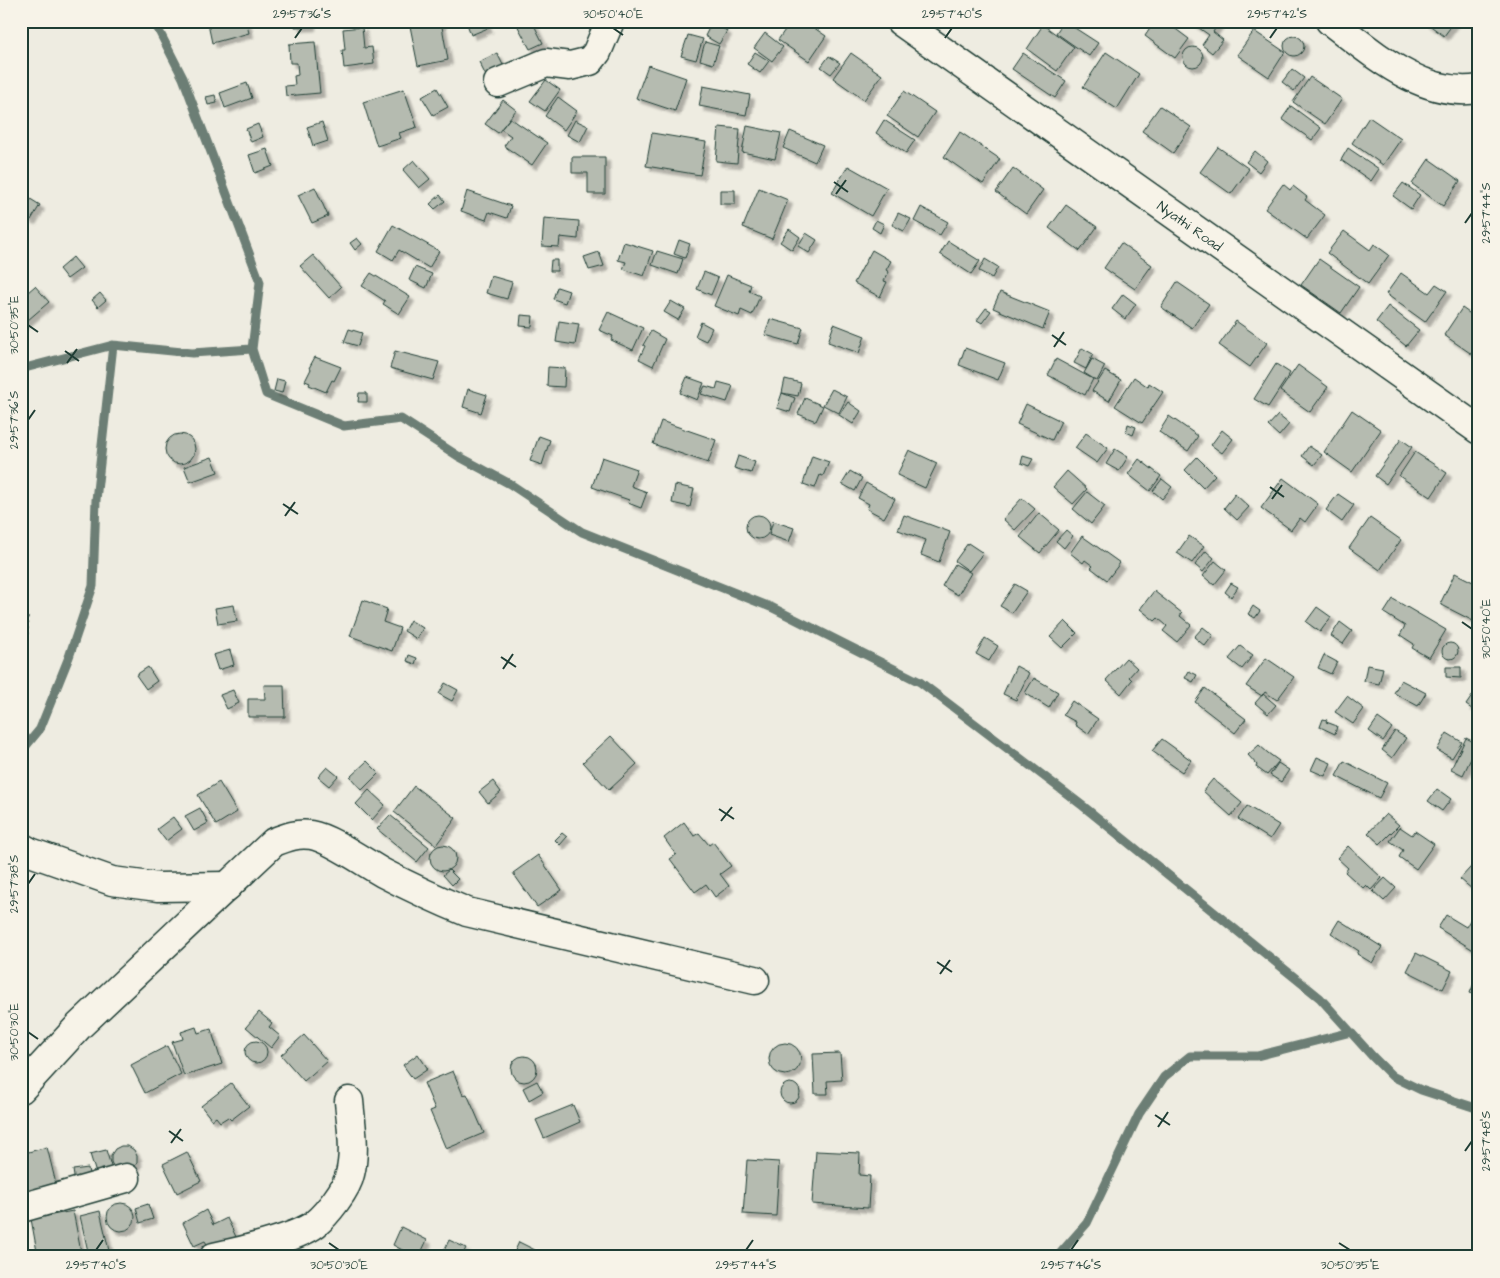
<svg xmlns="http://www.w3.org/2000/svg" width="1500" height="1278" viewBox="0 0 1500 1278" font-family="'Architects Daughter',sans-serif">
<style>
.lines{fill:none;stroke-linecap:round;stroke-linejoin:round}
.stream{stroke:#6c7e74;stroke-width:9}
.building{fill:#b5bbb0;stroke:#1f3d34;filter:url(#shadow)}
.street-casing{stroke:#1f3d34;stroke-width:31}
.path{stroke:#1f3d34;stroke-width:3;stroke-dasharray:1 4;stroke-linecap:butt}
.street{stroke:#f7f3e8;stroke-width:28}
.ticks{fill:none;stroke:#1f3d34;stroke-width:2}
.labels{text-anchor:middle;stroke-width:4;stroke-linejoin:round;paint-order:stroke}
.street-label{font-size:14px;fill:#1f3d34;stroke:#f7f3e8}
.neatline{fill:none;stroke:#1f3d34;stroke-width:2}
.ticks-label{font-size:12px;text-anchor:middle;fill:#1f3d34}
</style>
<defs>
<filter id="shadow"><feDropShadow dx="4.5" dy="4.5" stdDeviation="1" flood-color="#0004"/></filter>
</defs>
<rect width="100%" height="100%" fill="#eeece1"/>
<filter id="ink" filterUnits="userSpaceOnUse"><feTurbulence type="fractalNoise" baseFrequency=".02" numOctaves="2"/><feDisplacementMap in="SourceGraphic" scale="10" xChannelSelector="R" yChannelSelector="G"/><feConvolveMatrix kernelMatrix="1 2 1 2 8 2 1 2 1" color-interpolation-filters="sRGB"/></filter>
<g filter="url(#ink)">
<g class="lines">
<!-- stream -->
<path class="stream" d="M154 21 183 78 260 282 252 349 266 394 344 426 401 419 458 456 510 484 582 532 773 608 920 682 1083 806 1320 998 1373 1057 1392 1076 1421 1090 1479 1109
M21 369 113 345 192 353 252 349
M21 752 40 729 69 657 93 586 96 500 113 345
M1057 1257 1087 1223 1139 1114 1164 1077 1190 1056H1257L1351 1032"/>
</g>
<!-- building -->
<path class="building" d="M219 21H246L249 33 212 43 208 24Z
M295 21H311V26L295 27Z
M409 21H441L448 60 418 66Z
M466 21H485L488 28 471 35Z
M515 21H532L543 43 530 49Z
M791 21H804L826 36 809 61 778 40Z
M1064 21 1098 43 1089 56 1056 33Z
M1155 21H1165L1189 39 1175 58 1145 36Z
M1189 21H1220L1213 32 1223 40 1212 53 1202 45 1209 35Z
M1424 21H1455L1444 36Z
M712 22 727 31 719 44 705 36Z
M1043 25 1074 47 1057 71 1027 49Z
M362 27 364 48 372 47 374 64 344 68 342 50H345L343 29Z
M1254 31 1285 52 1269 77 1237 55Z
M765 33 783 47 772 61 754 48Z
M688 35 703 39 696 60 681 56Z
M1284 46a10 10 0 1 1 20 0a10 10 0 1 1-20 0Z
M315 42 320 93 286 96 285 86 295 85 294 76 298 75 297 63H290L289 44Z
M705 42 719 46 713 64 700 60Z
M1183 57a10 10 0 1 1 20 0a10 10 0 1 1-20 0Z
M755 52 769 61 760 73 747 64Z
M1106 52 1139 74 1117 109 1083 87Z
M497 53 504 67 486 76 479 62Z
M851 53 882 75 864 100 833 78Z
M1023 53 1066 81 1055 98 1012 69Z
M829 56 840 63 831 74 821 67Z
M648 65 686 78 675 111 636 98Z
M1292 69 1304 78 1294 91 1282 82Z
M1310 77 1342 99 1325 124 1293 102Z
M546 80 560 90 545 111 530 101Z
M247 83 252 98 225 108 220 93Z
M703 86 750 95 746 115 699 106Z
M437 88 448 107 433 115 422 97Z
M404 89 417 127 399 133 401 138 377 146 363 102Z
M904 91 935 112 918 137 887 116Z
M215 95 217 103 208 105 206 97Z
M558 97 577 111 564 130 545 116Z
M503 100 516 110 498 133 485 124Z
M1160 106 1191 127 1173 153 1142 131Z
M1291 106 1321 128 1312 140 1282 119Z
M1369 117 1401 139 1383 165 1352 143Z
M510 118 547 143 532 165 504 146 511 136 501 129Z
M575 120 588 126 580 142 567 135Z
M884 120 915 140 906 153 876 133Z
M322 122 328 141 313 146 307 127Z
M258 124 263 137 251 142 246 129Z
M747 126 781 133 775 159 742 152Z
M719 127 740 129 737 163 716 161Z
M790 131 823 145 815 162 783 148Z
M960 132 1000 159 983 184 944 157Z
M652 133 706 142 700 175 646 166Z
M1218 147 1249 169 1231 194 1200 172Z
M1348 148 1379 169 1371 181 1341 160Z
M267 149 273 166 255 173 249 155Z
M1255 151 1267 161 1259 172 1246 162Z
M572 157H605V194H588V173H572Z
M1429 159 1460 181 1443 206 1412 184Z
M414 160 430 179 419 188 403 170Z
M848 166 887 188 871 216 832 193Z
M1013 168 1043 190 1026 214 996 192Z
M1403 183 1420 195 1411 209 1393 196Z
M1283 184 1290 190 1293 186 1307 197 1305 200 1325 215 1307 239 1265 209Z
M315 187 328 216 312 223 298 195Z
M759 188 788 200 772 239 743 227Z
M720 190H735V204H720Z
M467 191 511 206 507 218 489 212 486 220 461 211Z
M24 195 40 205 31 220 21 215V199Z
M440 195 445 201 435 209 430 204Z
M1066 205 1097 227 1080 251 1049 228Z
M921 207 948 222 940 235 914 221Z
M898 213 911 219 904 231 892 225Z
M1479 217V235L1471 230Z
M544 218 579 221 578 239 560 237 559 247 542 246Z
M876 220 884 224 880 233 872 228Z
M393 225 439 251 429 268 399 250 393 260 378 251Z
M789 229 800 237 792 250 780 242Z
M1344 231 1370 250 1374 244 1389 255 1368 284 1327 253Z
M806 233 817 240 809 253 798 246Z
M357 238 362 244 355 250 350 243Z
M679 240 690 244 685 258 674 254Z
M948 241 980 261 971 274 940 254Z
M624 242 653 251 644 276 623 269 626 262 618 260Z
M1121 243 1152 265 1135 289 1104 268Z
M872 250 891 261 886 270 889 272 884 281 887 282 880 297 854 283Z
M657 251 683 259 678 274 652 265Z
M599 252 604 266 589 270 584 257Z
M313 255 341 287 329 298 300 266Z
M73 257 82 268 67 279 59 269Z
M985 259 998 267 992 278 979 271Z
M1319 259 1359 287 1341 313 1301 285Z
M551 260H557V271H550Z
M415 267 432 274 426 288 409 280Z
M704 272 718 278 711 295 697 289Z
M371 273 410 297 399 314 383 304 385 301 362 286Z
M1401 273 1429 293 1436 284 1447 291 1425 322 1386 294Z
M727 275 751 285 749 291 760 296 752 315 741 310 739 316 714 306Z
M491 276 512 282 507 299 486 293Z
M1177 282 1209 304 1192 328 1161 307Z
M35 286 49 302 21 326V298Z
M557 287 569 291 565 303 553 299Z
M1000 292 1050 312 1043 329 993 308Z
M100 293 106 300 98 307 92 300Z
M1123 294 1136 304 1125 319 1112 309Z
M671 301 685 309 678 320 664 312Z
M1388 306 1419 330 1406 346 1376 322Z
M986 308 991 311 982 323 977 320Z
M1462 308 1479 320V346L1473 355 1444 335Z
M608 312 643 328 633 350 611 340 613 336 599 330Z
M521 315 533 316 532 327 520 326Z
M770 319 803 328 798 344 765 335Z
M559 321 579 324 575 345 556 342Z
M1236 321 1267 343 1250 367 1219 345Z
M701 322 712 328 706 341 695 336Z
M834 324 865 336 859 353 828 342Z
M349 329 362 333 358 346 344 342Z
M651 331 665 339 653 366 639 359 645 346 643 345Z
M965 348 1005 363 998 380 959 365Z
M1082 348 1093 354 1086 369 1074 363Z
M395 351 439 362 433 380 390 368Z
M315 357 341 367 334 381 332 380 326 392 309 385 310 383 305 381 311 369 309 368Z
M1056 359 1093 379 1085 395 1048 375Z
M1092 359 1105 366 1097 381 1084 373Z
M1276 364 1290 373 1268 407 1254 399Z
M1298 365 1328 387 1310 412 1280 391Z
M548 367 565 368 564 387 547 386Z
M1105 371 1121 380 1109 401 1092 391Z
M687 377 704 383 697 400 680 393Z
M1134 377 1148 387 1149 383 1163 392 1142 423 1115 406Z
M277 379 285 381 282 393 274 391Z
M785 379 801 383 798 396 782 393Z
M718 382 733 386 727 402 701 394 705 386 716 389Z
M468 389 487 395 481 413 463 407Z
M832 389 847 397 839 413 823 405Z
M359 393H367V402H358Z
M782 393 795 398 790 412 777 408Z
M805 398 823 406 816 421 798 414Z
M848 402 861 411 853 424 839 415Z
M1026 404 1061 421 1052 440 1017 424Z
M1352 410 1381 430 1352 472 1324 452Z
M1278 415 1289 424 1279 436 1268 426Z
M1169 416 1198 436 1188 451 1159 432Z
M661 421 716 440 708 463 653 444Z
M1128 424 1136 427 1133 435 1126 432Z
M1222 430 1233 439 1222 453 1211 445Z
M1086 433 1108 448 1097 463 1075 448Z
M165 449a15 15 0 1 1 30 0a15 15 0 1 1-30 0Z
M539 436 550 440 542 465 530 461Z
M1401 439 1412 447 1386 484 1375 476Z
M1309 446 1322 455 1314 465 1302 456Z
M1115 449 1128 457 1119 471 1106 464Z
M909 450 937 463 925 488 897 475Z
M1415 452 1447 473 1431 497 1399 476Z
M738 456 755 462 751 473 734 468Z
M812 456 829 462 823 476 820 475 815 488 803 484Z
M1023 456 1033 459 1029 466 1021 463Z
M212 457 218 472 190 482 184 467Z
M602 457 637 469 631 486 647 492 641 508 628 503 629 500 592 487Z
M1197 457 1215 475 1203 488 1185 470Z
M1139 459 1161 476 1150 491 1128 474Z
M850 471 862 478 855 491 842 484Z
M1067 471 1087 489 1073 504 1053 487Z
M1283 478 1318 504 1305 522 1300 518 1291 530 1261 508Z
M1162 479 1172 487 1162 499 1153 491Z
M866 483 895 499 884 518 867 509 869 504 858 498Z
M675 485 694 489 690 507 672 503Z
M1087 492 1105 506 1091 524 1073 509Z
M1235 494 1249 507 1237 520 1224 508Z
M1338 494 1354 505 1342 522 1326 510Z
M1022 498 1035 509 1015 530 1003 519Z
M1039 513 1059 530 1040 553 1020 537Z
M904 515 950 532 939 562 921 555 926 540 898 530Z
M746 527a12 12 0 1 1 24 0a12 12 0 1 1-24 0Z
M1370 518 1401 540 1380 570 1349 548Z
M773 521 794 528 789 542 769 535Z
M1066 530 1073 536 1064 548 1056 541Z
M1082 536 1120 563 1107 580 1091 568 1093 566 1085 560 1083 563 1070 553Z
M1189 536 1204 546 1192 563 1177 553Z
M968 543 983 553 969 571 955 561Z
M1206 551 1214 558 1203 572 1195 565Z
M1215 561 1226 570 1214 585 1203 576Z
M955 564 971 573 958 595 942 586Z
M1455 573 1479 585V624L1440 604Z
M1231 583 1238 587 1231 597 1225 592Z
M1015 584 1027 591 1012 613 1000 606Z
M1154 591 1182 613 1180 616 1191 625 1177 642 1163 631 1167 626 1158 618 1155 621 1140 609Z
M1393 599 1446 630 1429 658 1412 648 1414 644 1400 635 1405 626 1384 613Z
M363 600 387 609 383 622 400 628 392 651 350 636Z
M234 605 237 621 218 624 215 608Z
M1253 606 1260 611 1255 618 1248 614Z
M1317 607 1331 617 1320 632 1306 622Z
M410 620 423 628 417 639 404 631Z
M1065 621 1077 633 1062 648 1050 637Z
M1340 622 1352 631 1343 644 1331 636Z
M1203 627 1213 635 1205 646 1194 637Z
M985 638 998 646 989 661 976 654Z
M1442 651a8 8 0 1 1 16 0a8 8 0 1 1-16 0Z
M1240 646 1253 655 1242 669 1229 659Z
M230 650 234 665 218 670 213 655Z
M409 655 417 658 415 664 407 661Z
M1324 655 1337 662 1331 674 1318 668Z
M1126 658 1137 668 1129 677 1132 680 1121 694 1106 680Z
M1266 658 1294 677 1277 700 1265 692 1262 696 1246 686Z
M1367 665 1383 668 1379 684 1364 681Z
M1016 666 1029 673 1016 700 1003 694Z
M148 667 157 681 146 689 136 675Z
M1446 667H1461V678L1446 677Z
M1189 671 1197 675 1193 682 1185 678Z
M1034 678 1058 692 1049 708 1025 693Z
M1401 680 1426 693 1418 706 1394 693Z
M445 683 458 690 452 701 439 694Z
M264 685H284L285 717H248V699H265Z
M1479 686V714L1466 705Z
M1205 688 1246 719 1235 733 1195 702Z
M233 690 239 703 227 709 220 695Z
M1263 694 1276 705 1268 714 1255 703Z
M1347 696 1364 709 1353 724 1335 712Z
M1072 701 1098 719 1088 734 1075 725 1076 722 1063 715Z
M1378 718 1392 728 1383 741 1369 731Z
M1323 719 1327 720 1326 722 1337 726 1335 734 1320 727Z
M1395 731 1406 738 1392 758 1382 750Z
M1447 733 1462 742 1452 758 1437 750Z
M611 736 637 764 609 790 583 762Z
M1466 738 1478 744 1463 775 1451 769Z
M1162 739 1191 760 1182 772 1152 751Z
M1259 745 1268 753 1279 761 1267 775 1256 767 1257 765 1248 755Z
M1317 757 1331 763 1325 776 1311 770Z
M367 761 379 773 362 790 350 777Z
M1344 761 1387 783 1379 798 1336 776Z
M1278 763 1289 770 1281 782 1270 775Z
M327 767 338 776 329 786 318 777Z
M1213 779 1242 803 1231 816 1203 791Z
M493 781 501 792 488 803 479 792Z
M219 782 237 812 216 825 198 795Z
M414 786 456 818 436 845 394 812Z
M1437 789 1451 799 1442 811 1428 801Z
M369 790 385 805 372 820 356 804Z
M1247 806 1279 825 1270 839 1238 819Z
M200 808 208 823 194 831 185 816Z
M1386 814 1399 825 1380 844 1368 833Z
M390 815 429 847 417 862 377 829Z
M173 817 182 829 166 841 157 829Z
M684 822 694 836 699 833 709 845 713 842 731 866 720 874 729 886 715 897 706 884 695 892 670 859 676 855 664 838Z
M1400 827 1412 835 1415 831 1434 844 1416 869 1399 857 1403 850 1390 841Z
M562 833 567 837 560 845 555 840Z
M430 858a13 13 0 1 1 26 0a13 13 0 1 1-26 0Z
M1348 846 1382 878 1371 890 1366 885 1363 888 1345 872 1348 868 1337 858Z
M538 855 562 890 537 907 513 873Z
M1479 858V895L1460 879Z
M449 870 458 879 452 885 443 875Z
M1385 878 1396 888 1384 901 1373 891Z
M1446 915 1466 927 1473 915 1479 919V945L1475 951 1438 928Z
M1339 920 1382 947 1372 963 1357 954 1359 951 1331 933Z
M1416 953 1452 971 1443 989 1407 971Z
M1477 976 1479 977V997L1470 993Z
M259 1012 272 1023 269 1027 280 1036 271 1048 246 1027Z
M196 1027 198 1033 211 1029 222 1064 184 1076 172 1042 183 1039 181 1032Z
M304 1035 327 1061 304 1081 281 1055Z
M245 1052a11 11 0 1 1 22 0a11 11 0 1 1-22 0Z
M769 1059a16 16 0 1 1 32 0a16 16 0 1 1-32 0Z
M167 1046 181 1074 145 1093 131 1065Z
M840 1053 842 1080 827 1081 828 1094H815L813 1054Z
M418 1054 428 1069 413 1079 403 1065Z
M511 1069a13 13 0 1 1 26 0a13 13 0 1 1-26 0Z
M453 1071 463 1095 467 1094 484 1133 446 1149 430 1111 435 1109 424 1083Z
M537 1081 543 1092 529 1100 523 1088Z
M780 1093a10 10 0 1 1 20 0a10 10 0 1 1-20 0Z
M231 1083 249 1106 231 1120 228 1117 220 1122 216 1117 212 1120 201 1106Z
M573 1105 580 1122 544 1138 536 1120Z
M121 1146H128L134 1150 137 1156V1163L133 1169 114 1168 111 1162V1155L115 1149Z
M47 1147 57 1188 21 1196V1154Z
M106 1150 114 1176 98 1180 90 1154Z
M816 1151 860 1153 859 1175 870 1176 868 1208 812 1204Z
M187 1152 201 1181 177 1193 163 1164Z
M747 1160 779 1162 776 1216 743 1214Z
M88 1168 90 1181 75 1183 73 1170Z
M107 1217a14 14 0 1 1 28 0a14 14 0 1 1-28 0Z
M148 1204 153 1219 140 1223 136 1208Z
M206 1210 213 1225 227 1218 237 1239 210 1249 205 1241 194 1246 183 1223Z
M73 1211 82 1257H38L31 1219Z
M100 1211 109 1251 89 1256 80 1216Z
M401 1227 427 1240 419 1257H406L408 1253 393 1245Z
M449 1240 466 1248 464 1252 474 1257H441Z
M519 1242 535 1250 532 1257H512Z"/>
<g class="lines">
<!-- street casing -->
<g class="street-casing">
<g id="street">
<path id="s1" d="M900 21 1479 430"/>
<path d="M1330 21C1373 53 1421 98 1479 89"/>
<path d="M498 83 546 63 570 66 590 61 597 52 610 21"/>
<path d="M21 847 30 852 112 881 158 887 228 886"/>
<path d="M21 1089 79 1026 274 842C287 837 297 833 311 835 330 838 365 863 383 873 410 887 438 900 467 912L755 980"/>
<path d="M21 1208 126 1178"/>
<path d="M214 1257C238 1252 297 1238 315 1224 327 1214 347 1189 350 1174 356 1151 351 1125 349 1101"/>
</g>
</g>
<!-- path -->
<path class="path" d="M21 610 28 619 24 685 21 691"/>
<!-- street -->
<use href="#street" class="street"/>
</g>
</g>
<!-- ticks -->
<path class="ticks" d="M613 28 623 35M295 38 302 28M945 38 952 28M1270 38 1277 28M834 182 848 192M836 194 846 180M1465 223 1472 213M28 325 38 332M1052 335 1066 345M1054 347 1064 332M65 351 79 361M67 363 77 349M28 420 35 410M1270 487 1284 497M1272 499 1282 485M283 504 298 514M285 516 295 502M1462 622 1472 629M501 657 516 667M503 669 513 654M719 809 734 819M721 821 732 807M28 884 35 874M937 962 952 972M940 974 950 960M28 1032 38 1039M1155 1115 1170 1125M1158 1127 1168 1112M169 1131 183 1141M171 1143 181 1129M1465 1151 1472 1141M329 1243 339 1250M1339 1243 1350 1250M96 1250 103 1240M746 1250 753 1240M1071 1250 1078 1240"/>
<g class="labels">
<!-- street labels -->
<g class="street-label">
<text dy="5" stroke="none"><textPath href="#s1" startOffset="355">Nyathi Road</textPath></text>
</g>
</g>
<!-- margin -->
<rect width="1500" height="1278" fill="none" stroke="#f7f3e8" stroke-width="55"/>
<rect x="28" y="28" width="1444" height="1222" class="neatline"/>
<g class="ticks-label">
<text x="302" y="18">29°57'36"S</text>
<text x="613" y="18">30°50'40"E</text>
<text x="952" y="18">29°57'40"S</text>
<text x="1277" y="18">29°57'42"S</text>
<text transform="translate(1486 213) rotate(-90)" y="4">29°57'44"S</text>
<text transform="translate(14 325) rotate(-90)" y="4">30°50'35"E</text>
<text transform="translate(14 420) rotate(-90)" y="4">29°57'36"S</text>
<text transform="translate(1486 629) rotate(-90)" y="4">30°50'40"E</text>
<text transform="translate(14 884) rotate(-90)" y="4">29°57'38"S</text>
<text transform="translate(14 1032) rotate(-90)" y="4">30°50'30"E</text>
<text transform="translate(1486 1141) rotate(-90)" y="4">29°57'48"S</text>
<text x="96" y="1269">29°57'40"S</text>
<text x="339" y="1269">30°50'30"E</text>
<text x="746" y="1269">29°57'44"S</text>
<text x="1071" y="1269">29°57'46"S</text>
<text x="1350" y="1269">30°50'35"E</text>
</g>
</svg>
